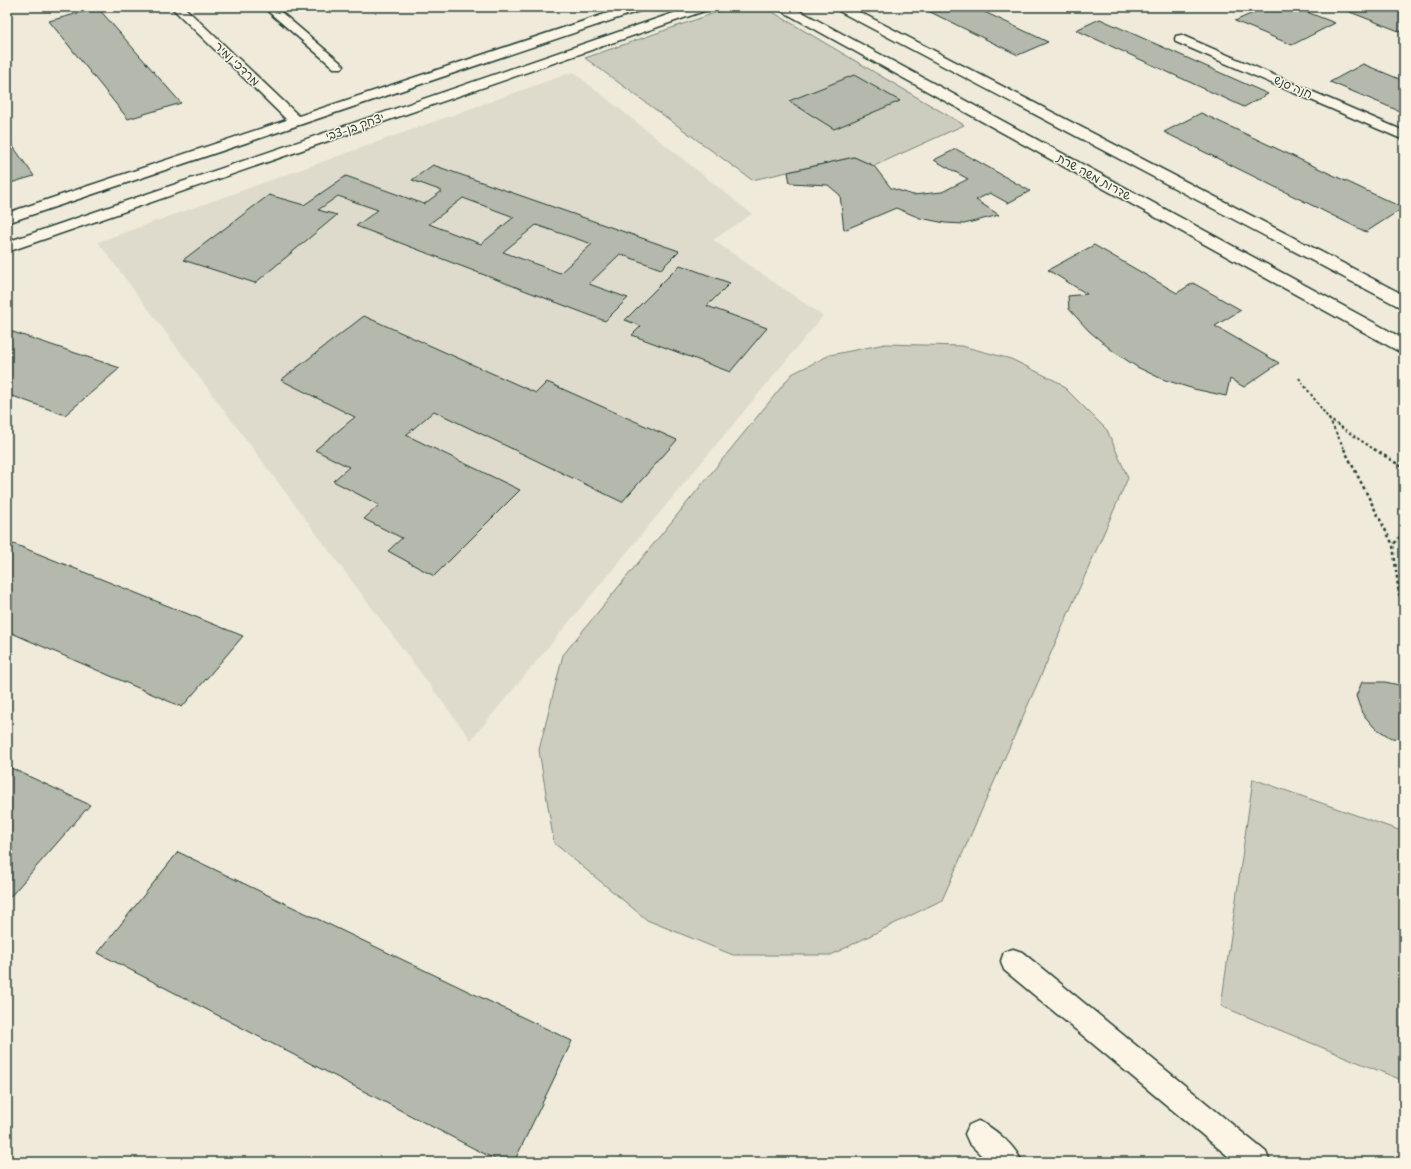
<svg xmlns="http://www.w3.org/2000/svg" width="1411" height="1169" viewBox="0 0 1411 1169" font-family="Mynerve,'Playpen Sans Hebrew',sans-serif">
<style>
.built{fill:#dedbcc}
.green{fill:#cccdbf;stroke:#76857a}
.building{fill:#b5b9ad;stroke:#1f3d34;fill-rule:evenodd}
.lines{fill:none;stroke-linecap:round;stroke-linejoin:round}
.lane-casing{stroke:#1f3d34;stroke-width:3}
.street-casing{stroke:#1f3d34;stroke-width:3}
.secondary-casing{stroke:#1f3d34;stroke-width:3}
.path-far1{stroke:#1f3d34;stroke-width:2;stroke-dasharray:2.5 2.5;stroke-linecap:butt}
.path{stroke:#1f3d34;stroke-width:2.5;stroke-dasharray:3 3;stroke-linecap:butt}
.lane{fill:#fcf5e5;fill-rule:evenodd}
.street{fill:#fcf5e5;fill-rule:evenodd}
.secondary{fill:#fcf5e5;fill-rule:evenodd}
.labels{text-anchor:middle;stroke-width:3;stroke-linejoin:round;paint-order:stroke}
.far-street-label{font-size:12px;fill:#1f3d34;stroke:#fcf5e5}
</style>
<rect width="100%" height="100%" fill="#efeada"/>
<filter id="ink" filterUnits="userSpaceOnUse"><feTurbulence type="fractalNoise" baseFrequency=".025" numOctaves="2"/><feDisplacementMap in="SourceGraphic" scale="8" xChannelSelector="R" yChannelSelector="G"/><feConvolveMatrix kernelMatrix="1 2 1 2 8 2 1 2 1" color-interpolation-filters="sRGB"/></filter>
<g filter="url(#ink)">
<!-- built -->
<path class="built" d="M573 72 752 214 713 240 823 316 471 740 98 242Z"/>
<!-- green -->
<path class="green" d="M732 7H764L964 125 874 166 854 157 752 180 585 58Z
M885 344 962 346 1011 359 1060 383 1107 430 1128 478 942 900 831 955H733L647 920 554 843 539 750 563 655 792 374 830 355Z
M1253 779 1404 832V1081L1221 1006Z"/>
<!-- building -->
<path class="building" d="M920 7H974L1048 42 1018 55Z
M1266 7H1294L1335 23 1292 45 1235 21Z
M1360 7H1404V33L1350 12Z
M98 8 181 103 128 119 49 21Z
M1100 19 1268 94 1244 107 1076 30Z
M1363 64 1404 81V113L1330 82Z
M854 75 900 101 834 129 789 101Z
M1201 113 1403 208 1366 232 1164 132Z
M7 138 34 176 7 184Z
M956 149 1030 191 1008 203 990 193 976 200 999 215 964 224 945 223 920 218 896 208 844 230 840 195 828 185 790 183 788 172 854 157 874 166 891 188 913 195 942 192 968 179 934 160Z
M433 165 679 251 661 269 620 254 589 284 628 298 605 321 356 226 378 210 338 196 318 210 337 215 255 283 183 260 269 195 304 205 346 176 424 204 442 191 412 180ZM463 198 514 217 481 244 429 224ZM536 225 592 244 560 273 503 252Z
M1094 245 1177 293 1193 283 1241 310 1215 326 1279 363 1244 387 1230 379 1226 396 1194 389 1162 379 1137 367 1113 351 1089 331 1069 309 1068 296 1087 294 1048 270Z
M680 265 730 283 707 306 767 328 730 372 632 335 641 326 625 320Z
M364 316 536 393 547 382 677 440 622 502 434 411 406 435 520 490 434 576 388 551 402 538 364 519 379 505 333 481 349 467 315 450 355 417 281 380Z
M7 330 120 368 65 415 7 394Z
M14 544 243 636 182 707 7 631V550Z
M1362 682H1385L1404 686V739L1391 738 1374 727 1362 713 1356 696Z
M7 766 90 805 10 897 7 895Z
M178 852 572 1041 514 1162H500L98 953Z"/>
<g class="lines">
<!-- lane casing -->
<g class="lane-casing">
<path id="lane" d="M263 7H275L342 64 344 66 342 68H334Z
M1013 949 1022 952 1266 1152 1270 1162H1235L1004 970 1001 961 1004 952Z
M978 1121C994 1127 1015 1146 1022 1162H988L969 1143 965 1134 969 1125Z"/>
</g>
<!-- street casing -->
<g class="street-casing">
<path id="street" d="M171 7H184L301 118 303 121 301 124 296 125 291 124Z
M1181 35 1404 131V140L1176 42 1175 39 1176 36Z"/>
</g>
<!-- secondary casing -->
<g class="secondary-casing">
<path id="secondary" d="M626 7H644L642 10 7 223V213Z
M691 7H709L707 10 7 252V242Z
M778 7H793L1404 339V353L1398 351 780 10Z
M835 7H850L1404 295V307L1398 306 837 10Z"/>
</g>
<!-- path-far1 -->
<path class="path-far1" d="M1299 378 1329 419 1375 450
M1329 419 1345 450"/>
<!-- path -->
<path class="path" d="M1344 449 1393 545
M1374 449 1404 468
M1404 532 1393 545 1399 594 1404 599"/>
<!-- lane -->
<use href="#lane" class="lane"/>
<!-- street -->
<use href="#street" class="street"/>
<!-- secondary -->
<use href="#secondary" class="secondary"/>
</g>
</g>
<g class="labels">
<!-- far-street labels -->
<g class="far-street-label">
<text transform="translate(237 64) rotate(44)" y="4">מרדכי נמיר</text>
<text transform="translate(1293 87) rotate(23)" y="4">חנה סנש</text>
<text transform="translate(355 127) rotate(-19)" y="4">יצחק בן-צבי</text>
<text transform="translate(1094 177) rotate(29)" y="4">שדרות משה שרת</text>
</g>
</g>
<!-- margin -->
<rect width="1411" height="1169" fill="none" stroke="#fcf5e5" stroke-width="24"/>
<rect x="12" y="12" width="1387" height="1145" fill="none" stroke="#1f3d34" stroke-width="1.5" filter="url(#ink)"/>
</svg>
